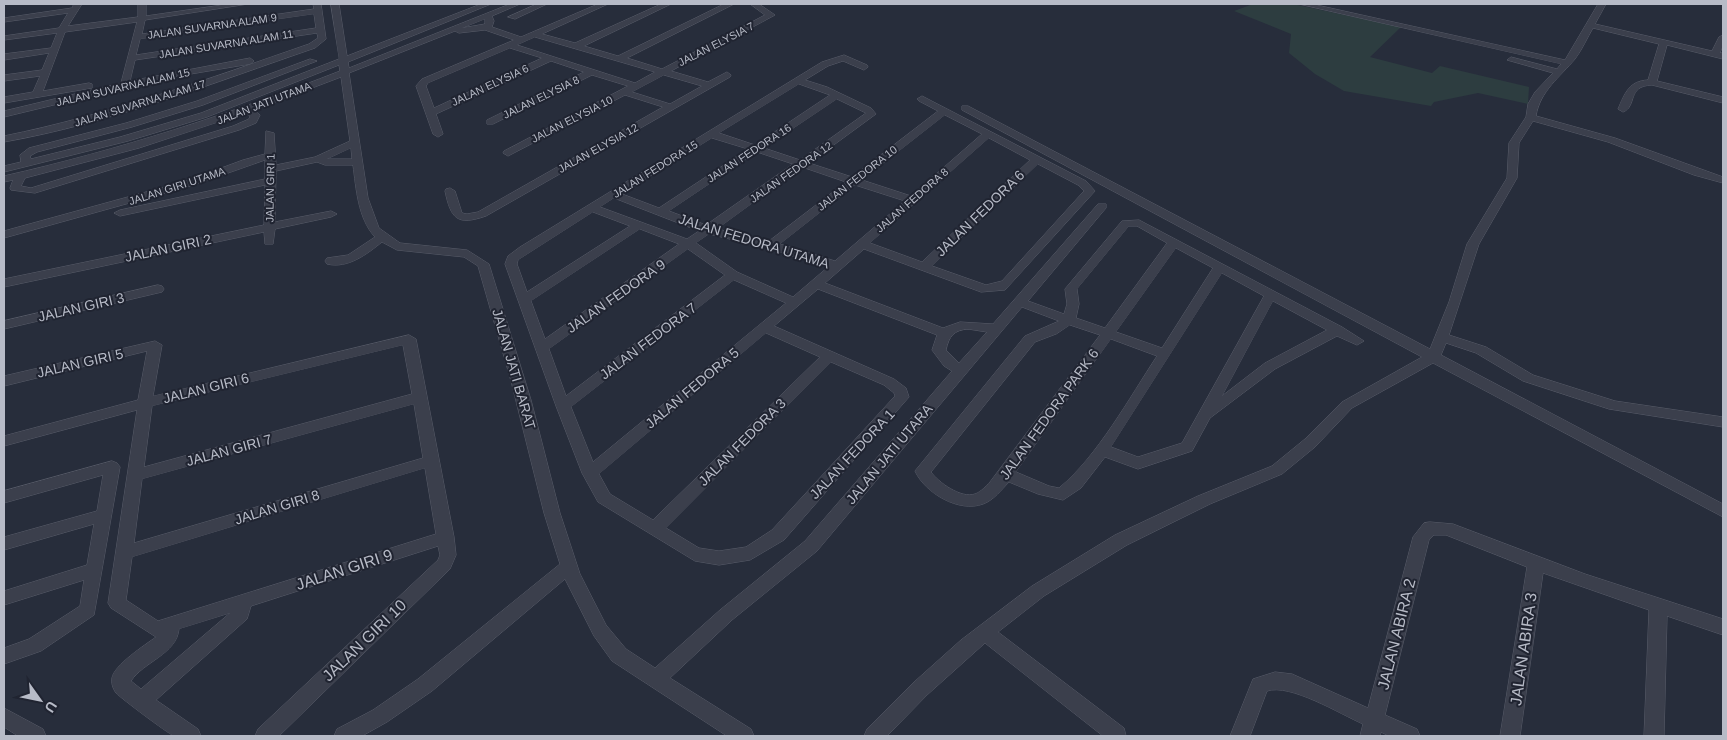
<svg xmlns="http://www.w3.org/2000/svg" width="1727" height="740" viewBox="0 0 1727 740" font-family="Arial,sans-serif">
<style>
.green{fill:#2d3d40}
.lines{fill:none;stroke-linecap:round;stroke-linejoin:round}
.street-casing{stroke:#595d6a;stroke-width:1}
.street{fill:#3b3f4c;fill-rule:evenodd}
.labels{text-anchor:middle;stroke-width:4;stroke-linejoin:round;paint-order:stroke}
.far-street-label{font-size:11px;fill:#b7bbc7;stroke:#202431}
.street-label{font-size:14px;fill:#b7bbc7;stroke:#202431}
.near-street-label{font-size:16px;fill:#b7bbc7;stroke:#202431}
</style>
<rect width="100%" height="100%" fill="#272d3b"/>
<!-- green -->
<path class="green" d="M1253 4H1293L1401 27 1370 57 1432 73 1440 66 1529 87 1528 104 1478 93 1434 102 1431 106 1344 91 1315 74 1289 53 1291 34 1234 11Z"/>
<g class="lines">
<!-- street casing -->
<g class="street-casing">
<path id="street" d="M74 4H82L68 26 138 17V4H146V16L229 4H248L145 20 142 34 314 9 313 4H321L326 39 315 48C213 83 111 123 4 142V136C108 115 208 79 309 44L318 38 317 33 135 60 130 81 250 58 254 61 250 64 161 79 4 117V111L121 83 137 22 65 32 43 91 89 83 92 84V88L4 103V97L33 92 40 76 4 81V75L42 70 49 53 4 60V54L51 48 57 33 4 40V36L59 28 68 13 4 22V18L72 8ZM314 14 316 28 136 55 140 39Z
M331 4H339L347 56 481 4H491L348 62 349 68 510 4H520L492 16 494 21 492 27 521 37 598 4H608L542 34 575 43 661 4H671L584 46 618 56 724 4H734L627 58 662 69 765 15 750 4H759L775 15 671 71 708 82 727 72 731 75 730 77 486 216C457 226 451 219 445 191L446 189 450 188 455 191 462 213 467 214 478 212 663 107 625 95 508 156 503 153 504 151 628 86 592 75 493 124H487V120L584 72 551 61 436 114 443 134 438 137 433 134 416 86 422 79 514 40 485 30 459 33 455 31 349 73 368 198 379 228 400 243 467 250 489 264 531 400 560 513 580 574 606 625 626 649 655 668 720 610 805 541 952 371 944 366 932 350 937 335 818 289 774 326 894 379 906 388 909 397 784 540 750 560 719 565 695 561 598 502 582 473 556 406 505 264 508 256 520 247 822 62 844 55 867 65 868 67 864 70 843 61 828 66 805 80 827 87 871 108 876 114 809 163 852 177 938 111 919 101 917 99 922 96 1086 181 1095 191 1005 290 981 292 864 249 825 283 943 328 960 322 993 324 1098 204H1106V208L1028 301 1064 314 1067 304 1065 289 1122 221 1139 220 1342 327 1364 341 1357 345 1337 336 1275 369 1210 418 1192 451 1138 469 1105 457 1081 488 1063 500 1038 494 1009 482C1001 490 994 500 983 504 959 513 925 493 915 471L1025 336 1059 321 1022 307 817 551 732 620 670 678 751 729 754 736H727L612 661 594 636 565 579 432 691 387 722 362 736H334L337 729 373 710 418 679 560 564 544 513 511 381 478 266 464 257 397 250 382 242C367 254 348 269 327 264L325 261 327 258 348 255 375 237C358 219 356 188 353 165H325L317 162 276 171 275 222 331 211 337 214 331 217 275 229 273 244H265L264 232 4 287V279L264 225 265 185 120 216 114 213 120 210 265 179V160L194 185 4 238V231L186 181 243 160 265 154 266 131 274 133 276 165 315 157 350 141 341 77 254 110 260 115 256 123 239 130 35 193 11 190 10 188 13 180 4 182V176C119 150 230 114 340 71L339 65 207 117 128 141 4 172V166L21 162 20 155 29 148 126 123 197 101 310 59 317 61 203 105 132 127 37 152 30 156 31 159 120 137 201 113 339 59ZM485 19V24L462 28ZM535 37 655 72 635 83 517 45ZM510 48 542 58 434 108 426 86 428 83ZM664 75 702 86 670 104 632 92ZM799 84 830 95 755 145 719 133ZM837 99 866 113 800 160 764 148ZM246 113 250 116 249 119 233 126 31 188 21 186 25 178 139 148ZM945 115 982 134 911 196 862 180ZM712 138 748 149 659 208 622 194ZM989 138 1030 160 922 262 870 243ZM351 148 352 159H327ZM757 152 793 164 706 225 669 211ZM1038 164 1078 185 1084 191 1002 281 986 285 932 266ZM802 167 846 182 769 241 717 229ZM855 185 905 201 835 261 780 244ZM614 198 699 231 687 239 600 207ZM593 212 630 226 527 292 517 264 518 260ZM1129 226H1137L1167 243 1105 328 1076 318 1079 304 1077 289ZM640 229 679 244 545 339 531 301ZM709 234 767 248 828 267 793 297 737 272 696 243ZM1176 248 1213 268 1162 348 1116 332ZM688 249 725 275 566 396 549 349ZM1222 273 1264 296 1182 443 1138 457 1111 447ZM734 280 786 303 593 462 571 407ZM1273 301 1327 330 1265 363 1222 396ZM1070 325 1100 335 990 482C986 486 981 492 975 494 961 499 938 482 931 472L1035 342 1056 334ZM968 329 987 332 959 363 946 350C949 336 954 330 968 329ZM766 333 820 357 653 520 610 494 599 474ZM1111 339 1157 356C1130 397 1097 457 1059 488L1049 486 1016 472ZM831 362 884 385 894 393 895 396 772 530 746 547 719 551 699 548 666 528Z
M537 4H547L515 19 508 17Z
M1299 4H1312L1565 60 1598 4H1606L1595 24 1712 51 1719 37 1723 35V45L1720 53H1723V59L1667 45 1657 81 1723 97V103L1652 85C1626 86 1638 106 1623 112L1618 109C1625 93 1629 81 1648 80L1659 44 1593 28C1587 38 1582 50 1575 59 1560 77 1540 91 1536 116L1615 138 1723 177V183L1694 175 1608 142 1533 121 1519 143 1517 178 1479 244 1449 335 1486 347 1533 375 1615 401 1723 417V427L1609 409 1523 381 1476 353 1446 343 1441 355 1723 504V517L1433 363 1352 408 1315 447 1282 474 1210 504 1127 545 1044 596 998 632 1124 728 1126 736H1103L985 643 927 695 887 736H864L867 729 913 683 961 640 1032 586 1115 535 1198 496 1272 466 1305 439 1342 402 1422 357 962 110V106H968L1430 349 1449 302 1467 244 1507 178 1509 143 1526 117 1528 104 1535 92 1553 73 1507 60 1511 57 1557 69 1561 64Z
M158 285 162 286 164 289 162 292 4 329V321Z
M409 335 416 339 454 537 456 555 450 569 279 736H255L258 729 438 560 440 555 438 546 251 606 247 619 156 700 198 729 201 736C194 736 181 738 174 736 166 732 122 699 116 693 113 689 111 683 112 678 114 665 145 645 156 637L111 608 108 603 137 410 4 446V436L138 400 147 351 4 386V376L155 341 162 345 153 396ZM403 345 412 394 144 467 152 406ZM414 404 423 458 134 543 142 479ZM425 468 436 534 158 621 126 600 132 557ZM230 613 141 689 131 681C143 662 177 654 179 629Z
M112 461 117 463 120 467 94 615 41 651 4 664V648L29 639 80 606 84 580 4 605V591L87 565 94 524 4 550V537L97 511 103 475 4 503V491Z
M1430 522 1453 524 1585 574 1723 619V635L1667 616 1664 736H1644L1649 610 1543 573 1520 736H1500L1527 567 1446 535H1434L1429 540 1385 715 1417 729 1420 736H1389L1381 732 1380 736H1360L1363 724C1340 714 1290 683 1267 691L1250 736H1230L1253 679 1275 672 1292 674 1368 708 1413 537 1424 523Z
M4 708 43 729 46 736H18L4 727Z"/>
</g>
<!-- street -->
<use href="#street" class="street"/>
</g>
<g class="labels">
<!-- far-street labels -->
<g class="far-street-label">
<text transform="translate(212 26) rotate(-8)" y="4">JALAN SUVARNA ALAM 9</text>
<text transform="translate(226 44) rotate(-9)" y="4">JALAN SUVARNA ALAM 11</text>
<text transform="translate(716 44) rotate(-27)" y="4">JALAN ELYSIA 7</text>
<text transform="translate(490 85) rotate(-25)" y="4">JALAN ELYSIA 6</text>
<text transform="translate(123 87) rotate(-13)" y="4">JALAN SUVARNA ALAM 15</text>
<text transform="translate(541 97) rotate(-26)" y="4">JALAN ELYSIA 8</text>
<text transform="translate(140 103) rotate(-17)" y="4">JALAN SUVARNA ALAM 17</text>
<text transform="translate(264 103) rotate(-21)" y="4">JALAN JATI UTAMA</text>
<text transform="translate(572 119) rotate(-27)" y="4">JALAN ELYSIA 10</text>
<text transform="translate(598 148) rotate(-29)" y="4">JALAN ELYSIA 12</text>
<text transform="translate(749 153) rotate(-33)" y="4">JALAN FEDORA 16</text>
<text transform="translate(655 169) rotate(-32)" y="4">JALAN FEDORA 15</text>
<text transform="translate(791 172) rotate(-35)" y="4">JALAN FEDORA 12</text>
<text transform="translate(857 178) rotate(-38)" y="4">JALAN FEDORA 10</text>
<text transform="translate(177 186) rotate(-18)" y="4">JALAN GIRI UTAMA</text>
<text transform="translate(270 188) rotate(-89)" y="4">JALAN GIRI 1</text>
<text transform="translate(912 200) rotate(-41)" y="4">JALAN FEDORA 8</text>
</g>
<!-- street labels -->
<g class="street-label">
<text transform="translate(980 213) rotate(-44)" y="5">JALAN FEDORA 6</text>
<text transform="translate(754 241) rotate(17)" y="5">JALAN FEDORA UTAMA</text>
<text transform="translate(168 248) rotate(-12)" y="5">JALAN GIRI 2</text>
<text transform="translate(616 296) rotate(-35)" y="5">JALAN FEDORA 9</text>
<text transform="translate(81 307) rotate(-13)" y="5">JALAN GIRI 3</text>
<text transform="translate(648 341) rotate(-37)" y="5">JALAN FEDORA 7</text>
<text transform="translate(80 363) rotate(-13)" y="5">JALAN GIRI 5</text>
<text transform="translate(514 369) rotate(74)" y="5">JALAN JATI BARAT</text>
<text transform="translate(206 388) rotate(-14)" y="5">JALAN GIRI 6</text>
<text transform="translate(692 388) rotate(-40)" y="5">JALAN FEDORA 5</text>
<text transform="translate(1049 414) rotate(-54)" y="5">JALAN FEDORA PARK 6</text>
<text transform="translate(742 442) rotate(-45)" y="5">JALAN FEDORA 3</text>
<text transform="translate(229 450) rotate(-15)" y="5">JALAN GIRI 7</text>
<text transform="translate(852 454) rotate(-47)" y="5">JALAN FEDORA 1</text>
<text transform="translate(889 454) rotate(-50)" y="5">JALAN JATI UTARA</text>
<text transform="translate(277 507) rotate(-17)" y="5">JALAN GIRI 8</text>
</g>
<!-- near-street labels -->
<g class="near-street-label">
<text transform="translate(344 569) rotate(-18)" y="6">JALAN GIRI 9</text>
<text transform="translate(1396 634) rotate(-76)" y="6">JALAN ABIRA 2</text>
<text transform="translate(364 640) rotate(-44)" y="6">JALAN GIRI 10</text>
<text transform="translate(1523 649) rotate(-82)" y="6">JALAN ABIRA 3</text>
</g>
</g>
<!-- border -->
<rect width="1727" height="740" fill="none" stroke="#b7bbc7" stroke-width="10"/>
<!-- north arrow -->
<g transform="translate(40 700) rotate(123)" stroke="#202431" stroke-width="4" paint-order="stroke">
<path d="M0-4L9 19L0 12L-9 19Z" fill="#b7bbc7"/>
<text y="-8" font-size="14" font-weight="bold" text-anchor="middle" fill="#b7bbc7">U</text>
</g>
</svg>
